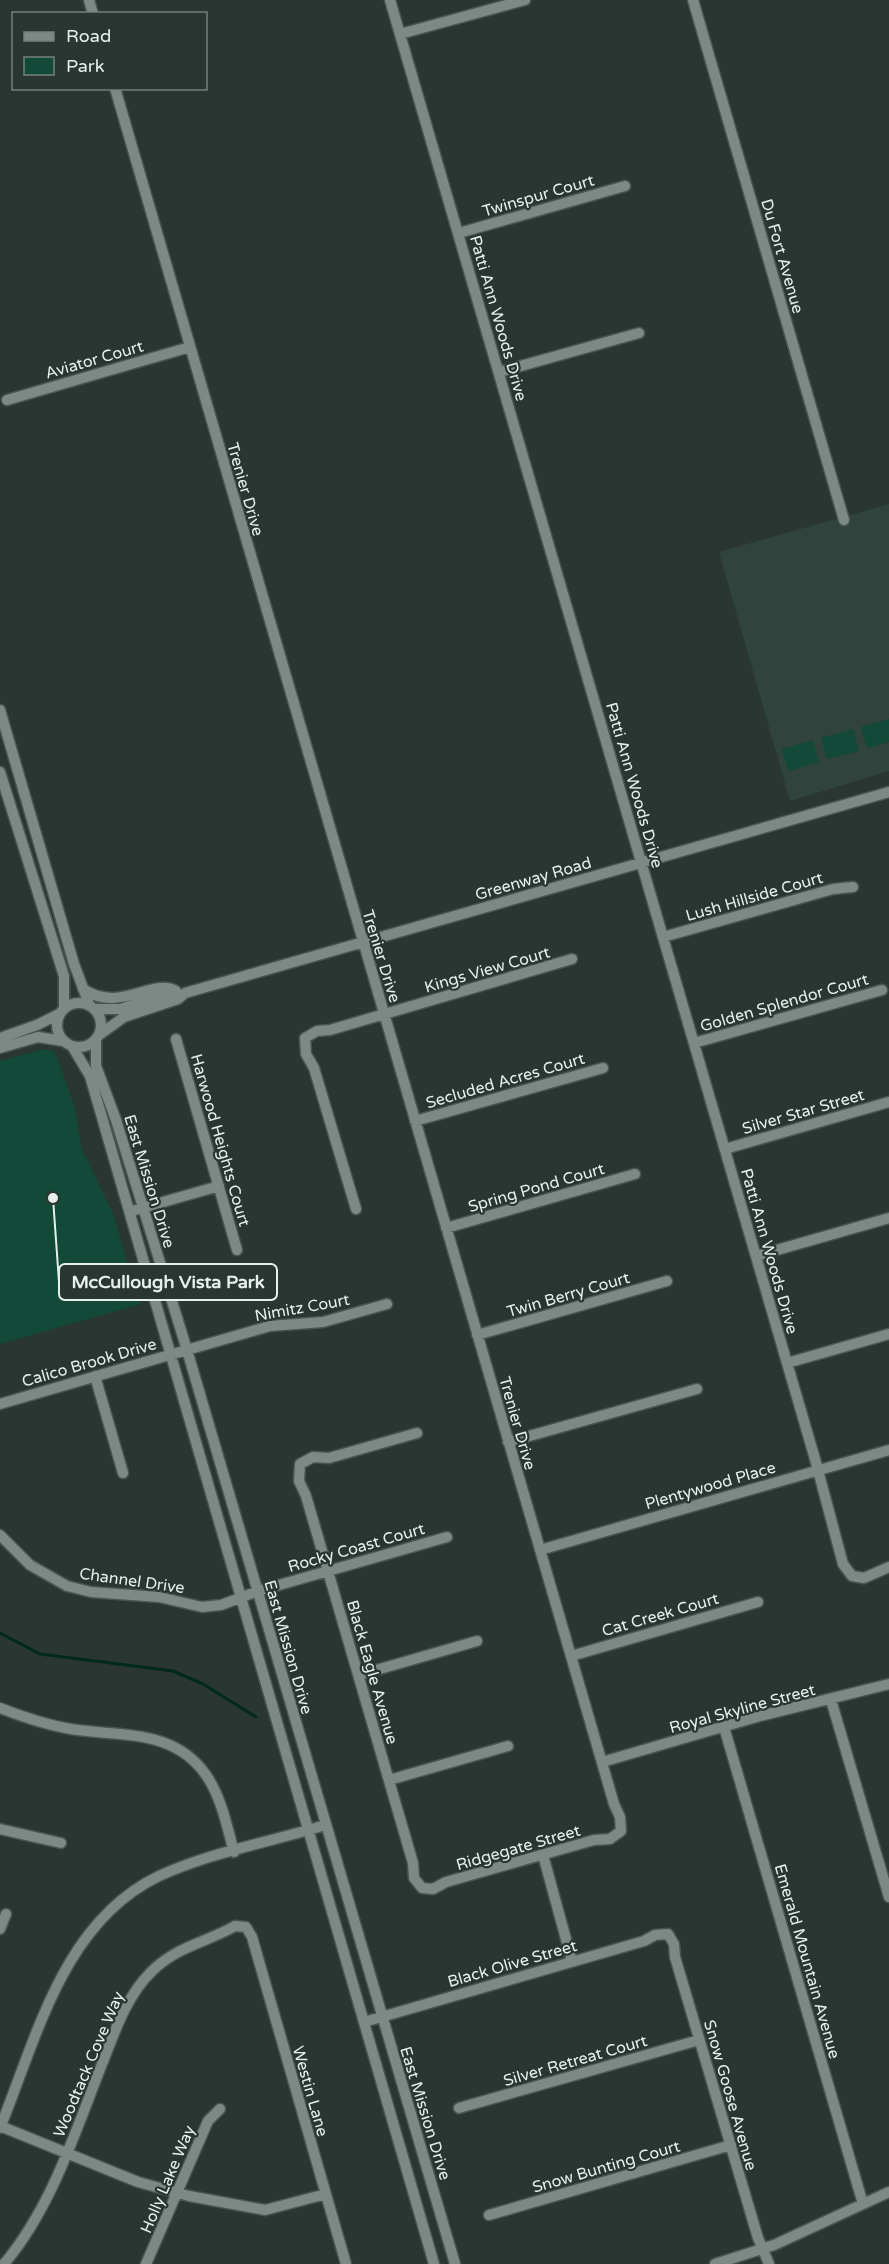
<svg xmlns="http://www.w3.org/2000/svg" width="889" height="2264" viewBox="0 0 889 2264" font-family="'Varela Round',sans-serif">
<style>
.built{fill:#30433c}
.green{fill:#124939}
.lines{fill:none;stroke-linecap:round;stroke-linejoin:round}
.stream{stroke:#002a1e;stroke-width:3}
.minor-casing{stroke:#495450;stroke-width:13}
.minor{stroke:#7c8984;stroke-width:10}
.labels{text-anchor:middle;stroke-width:4.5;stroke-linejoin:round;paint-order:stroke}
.street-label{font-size:16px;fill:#e7efec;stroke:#2a3631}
.leader{fill:none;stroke:#e7efec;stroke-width:2}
.callout-dot{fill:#e7efec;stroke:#2a3631;stroke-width:2}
.callout{fill:#2a3631;stroke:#e7efec;stroke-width:2}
.callout-label{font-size:18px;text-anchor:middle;font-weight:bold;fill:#e7efec}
</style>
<rect width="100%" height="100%" fill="#2a3631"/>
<!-- built -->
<path class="built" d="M889 504V771L790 801 719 552Z"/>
<!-- green -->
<path class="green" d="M889 719V742L867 748 861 727Z
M853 729 859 751 827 759 821 738Z
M813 740 819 762 788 771 782 749Z
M44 1049 54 1051 57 1057 75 1109 82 1150 113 1213 135 1291 141 1304 0 1344V1061Z"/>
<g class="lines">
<!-- stream -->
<path class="stream" d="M0 1633 40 1654 173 1671 203 1684 256 1717"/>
<!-- minor casing -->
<g class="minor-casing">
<path id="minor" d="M89 0 93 14
M390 0 815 1459 843 1564 852 1576 864 1578 889 1567
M693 0 844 520
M400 34 525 0
M115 88 614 1804 620 1817 621 1831 610 1839 594 1840 446 1882 433 1889 422 1888 414 1878 413 1863 306 1496 299 1481 300 1464 313 1457 329 1458 417 1433
M459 233 625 186
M499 372 639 333
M7 400 190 347
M0 710 74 964 89 1004
M0 772 64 976V1007
M663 937 833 889 853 887
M83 989C120 1014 153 977 176 991
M57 1025a22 22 0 1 1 44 0a22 22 0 1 1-44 0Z
M95 1009H121L170 992
M99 1035 124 1017 178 999 185 993 889 792
M0 1038 37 1025 59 1014
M96 1039V1066L116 1120 187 1350 455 2264
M176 1039 237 1250
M694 1043 882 990
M72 1046 90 1076 434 2264
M0 1048 38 1037 63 1041
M415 1121 603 1068
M725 1149 889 1102
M356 1209 314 1068 306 1054 305 1038 317 1031 330 1030 572 959
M135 1210 219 1186
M446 1228 635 1174
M756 1256 889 1218
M477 1335 667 1281
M787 1363 889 1334
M95 1376 123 1473
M0 1404 270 1326 323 1322 387 1304
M508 1442 697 1389
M0 1535 30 1565 67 1586 91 1592 159 1597 202 1607 221 1605 258 1591 447 1537
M540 1550 889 1450
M571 1656 758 1602
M359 1675 477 1641
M831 1700 889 1897
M0 1708C23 1717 46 1725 71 1729 121 1737 176 1728 208 1778 222 1800 227 1827 234 1852
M724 1727 863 2204
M602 1762 760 1716 889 1684
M389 1780 508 1746
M0 1829 61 1843
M543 1855 572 1961
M0 1929 6 1914
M364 2022 644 1941 655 1935 668 1934 674 1944 675 1957 758 2238 769 2264
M459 2108 699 2040
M0 2126 138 2182 189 2196 265 2210 326 2194
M0 2128C37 2037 63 1922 159 1876 211 1852 271 1842 325 1825
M489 2215 731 2145
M4 2264C52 2207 75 2132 102 2064 115 2031 126 1997 151 1972 177 1946 205 1943 235 1926L246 1927 252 1937 346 2264
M146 2264 208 2121 220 2109
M715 2264 774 2245 889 2192"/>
</g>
<!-- minor -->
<use href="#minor" class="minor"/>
</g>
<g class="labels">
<!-- street labels -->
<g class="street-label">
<text transform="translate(538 195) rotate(-16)" y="6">Twinspur Court</text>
<text transform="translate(783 256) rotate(74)" y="6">Du Fort Avenue</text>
<text transform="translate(499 318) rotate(74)" y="6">Patti Ann Woods Drive</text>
<text transform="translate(94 359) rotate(-16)" y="6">Aviator Court</text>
<text transform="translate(246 489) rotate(74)" y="6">Trenier Drive</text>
<text transform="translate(635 785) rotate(74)" y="6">Patti Ann Woods Drive</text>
<text transform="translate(533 878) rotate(-16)" y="6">Greenway Road</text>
<text transform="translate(754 896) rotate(-16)" y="6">Lush Hillside Court</text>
<text transform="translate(382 956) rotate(73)" y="6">Trenier Drive</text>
<text transform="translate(487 969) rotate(-16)" y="6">Kings View Court</text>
<text transform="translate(784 1002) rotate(-16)" y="6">Golden Splendor Court</text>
<text transform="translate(505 1080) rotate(-16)" y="6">Secluded Acres Court</text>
<text transform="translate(803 1111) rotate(-16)" y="6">Silver Star Street</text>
<text transform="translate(221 1140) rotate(74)" y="6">Harwood Heights Court</text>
<text transform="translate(150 1181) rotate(73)" y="6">East Mission Drive</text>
<text transform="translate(536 1187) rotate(-16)" y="6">Spring Pond Court</text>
<text transform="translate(770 1251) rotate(74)" y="6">Patti Ann Woods Drive</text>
<text transform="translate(568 1294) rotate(-16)" y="6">Twin Berry Court</text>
<text transform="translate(302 1307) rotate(-10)" y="6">Nimitz Court</text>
<text transform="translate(89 1362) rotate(-16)" y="6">Calico Brook Drive</text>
<text transform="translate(518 1423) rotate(74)" y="6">Trenier Drive</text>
<text transform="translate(710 1485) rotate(-16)" y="6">Plentywood Place</text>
<text transform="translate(356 1547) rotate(-16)" y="6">Rocky Coast Court</text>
<text transform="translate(132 1580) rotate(8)" y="6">Channel Drive</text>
<text transform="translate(660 1614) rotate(-16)" y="6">Cat Creek Court</text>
<text transform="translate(289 1647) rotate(74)" y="6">East Mission Drive</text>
<text transform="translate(373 1672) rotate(74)" y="6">Black Eagle Avenue</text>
<text transform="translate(742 1708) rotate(-15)" y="6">Royal Skyline Street</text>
<text transform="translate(518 1847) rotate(-16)" y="6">Ridgegate Street</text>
<text transform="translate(808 1961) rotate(74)" y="6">Emerald Mountain Avenue</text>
<text transform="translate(512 1963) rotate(-16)" y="6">Black Olive Street</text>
<text transform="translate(575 2060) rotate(-16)" y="6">Silver Retreat Court</text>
<text transform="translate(88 2064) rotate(-67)" y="6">Woodtack Cove Way</text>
<text transform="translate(311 2091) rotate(74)" y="6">Westin Lane</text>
<text transform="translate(731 2095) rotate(74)" y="6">Snow Goose Avenue</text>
<text transform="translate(426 2113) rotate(73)" y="6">East Mission Drive</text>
<text transform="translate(606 2166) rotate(-16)" y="6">Snow Bunting Court</text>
<text transform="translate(167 2179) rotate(-67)" y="6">Holly Lake Way</text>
</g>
</g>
<!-- callouts -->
<path class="leader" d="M53 1198L59 1282"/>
<circle class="callout-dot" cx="53" cy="1198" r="6"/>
<rect class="callout" x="59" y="1264" width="218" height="36" rx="6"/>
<g class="callout-label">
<text x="168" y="1288">McCullough Vista Park</text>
</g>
<!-- legend -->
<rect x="12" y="12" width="195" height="78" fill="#2a3631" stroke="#76807c" stroke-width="1.5"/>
<rect x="24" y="32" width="30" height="9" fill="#7c8984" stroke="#76807c" stroke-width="1.5"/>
<text x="66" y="42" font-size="18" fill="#e7efec">Road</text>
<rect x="24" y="57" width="30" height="18" fill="#124939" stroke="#76807c" stroke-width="1.5"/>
<text x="66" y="72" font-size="18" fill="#e7efec">Park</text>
</svg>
